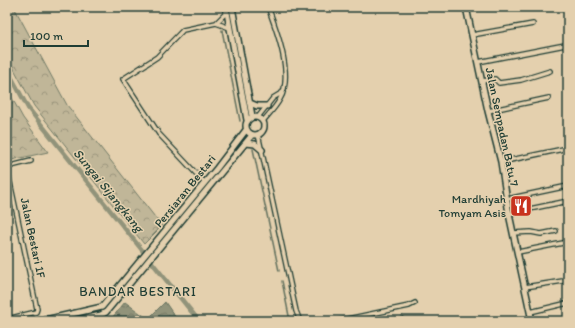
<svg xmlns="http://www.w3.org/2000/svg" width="575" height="328" viewBox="0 0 575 328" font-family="Itim,sans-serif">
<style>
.forest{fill:url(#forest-crowns);stroke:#707a66}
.water{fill:url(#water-waves);stroke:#63715e}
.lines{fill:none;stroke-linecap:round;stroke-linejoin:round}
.stream{stroke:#63715e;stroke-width:1.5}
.canal{stroke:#91937a;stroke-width:4.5}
.street-casing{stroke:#1f3d34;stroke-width:6}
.secondary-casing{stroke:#1f3d34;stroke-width:8}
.street{stroke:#e4d0ae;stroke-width:3.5}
.secondary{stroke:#e4d0ae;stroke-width:5}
.labels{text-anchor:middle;stroke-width:3;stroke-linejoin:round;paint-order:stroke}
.street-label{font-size:12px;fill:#1f3d34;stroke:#e4d0ae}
.poi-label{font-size:12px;fill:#1f3d34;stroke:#e4d0ae;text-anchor:end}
.water-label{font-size:13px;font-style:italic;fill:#2a463b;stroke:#e4d0ae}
.neighbourhood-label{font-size:13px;letter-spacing:1px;fill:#1f3d34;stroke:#e4d0ae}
</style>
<defs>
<pattern id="forest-crowns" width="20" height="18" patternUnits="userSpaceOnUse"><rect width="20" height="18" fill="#c0b698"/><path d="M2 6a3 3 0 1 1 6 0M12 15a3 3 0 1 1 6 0" fill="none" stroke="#9b957d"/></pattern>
<pattern id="water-waves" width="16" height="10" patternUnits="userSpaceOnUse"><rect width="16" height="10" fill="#91937a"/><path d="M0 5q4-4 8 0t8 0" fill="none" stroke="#767965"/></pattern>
</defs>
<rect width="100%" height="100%" fill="#e4d0ae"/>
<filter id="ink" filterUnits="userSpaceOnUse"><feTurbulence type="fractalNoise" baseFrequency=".025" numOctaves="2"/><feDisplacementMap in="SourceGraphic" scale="8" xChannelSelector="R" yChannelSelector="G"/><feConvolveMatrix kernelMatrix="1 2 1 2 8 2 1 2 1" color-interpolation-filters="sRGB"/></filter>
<g filter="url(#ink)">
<!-- forest -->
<path class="forest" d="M7 7H14L67 105 162 226 144 244 34 106 7 56Z
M7 89 23 118 48 152 7 161Z"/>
<!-- water -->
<path class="water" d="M125 302 148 319 165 302 178 321H113L112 318Z"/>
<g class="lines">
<!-- stream -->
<path class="stream" d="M217 7 218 9
M222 30 240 121
M253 149 279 271
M282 281 290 321
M402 316 405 321
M380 321 389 319"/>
<!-- canal -->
<path class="canal" d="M7 69 28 108 199 321"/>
<!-- street casing -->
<g class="street-casing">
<path id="street" d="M216 23 227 12
M472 35 533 24
M478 62 565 45
M482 81 495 79 499 83 521 80 550 71
M488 111 549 98
M258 117 273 98 283 92
M263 121C269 114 276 107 280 99 294 76 277 31 268 7
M258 134 296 311 300 321
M501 162 568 148
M7 167 31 161
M7 168 37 309 36 312 32 313 7 319
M205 183 159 134 123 79 157 57 183 30 216 23 230 28
M507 199 568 186
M509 214 520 211 568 201
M513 233 531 232 541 234 556 231
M518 252 568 242
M525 287 563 281
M530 312 568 303
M338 321 409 306 415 303"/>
</g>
<!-- secondary casing -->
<g class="secondary-casing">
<path id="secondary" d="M226 7 247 120
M232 7 252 116
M466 7 488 111 501 162 509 214 532 321
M250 103 257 106H267
M246 126a9 9 0 1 1 18 0a9 9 0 1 1-18 0Z
M246 143 255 144 262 150
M41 321 102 307 217 168 246 130
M74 321 101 315 106 312 252 135"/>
</g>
<!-- street -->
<use href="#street" class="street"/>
<!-- secondary -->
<use href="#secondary" class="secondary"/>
</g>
</g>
<!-- icons -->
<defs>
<g id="restaurant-square" transform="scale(1.15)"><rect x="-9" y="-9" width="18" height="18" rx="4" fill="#c8321e" stroke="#e4d0ae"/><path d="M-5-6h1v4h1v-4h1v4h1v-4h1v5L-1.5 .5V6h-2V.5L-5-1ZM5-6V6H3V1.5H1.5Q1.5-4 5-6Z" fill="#fff"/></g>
</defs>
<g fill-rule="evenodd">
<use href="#restaurant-square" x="521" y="206"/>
</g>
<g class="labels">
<!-- street labels -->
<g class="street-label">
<text transform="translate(502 127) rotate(78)" y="4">Jalan Sempadan Batu 7</text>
<text transform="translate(185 191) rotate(-51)" y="4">Persiaran Bestari</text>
<text transform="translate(33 238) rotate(78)" y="4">Jalan Bestari 1F</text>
</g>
<!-- poi labels -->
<g class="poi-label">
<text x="506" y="203">Mardhiyah<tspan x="506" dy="14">Tomyam Asis</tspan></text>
</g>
<!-- water labels -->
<g class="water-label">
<text transform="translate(109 190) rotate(51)" y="5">Sungai Sijangkang</text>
</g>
<!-- neighbourhood labels -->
<g class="neighbourhood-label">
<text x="138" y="296">BANDAR BESTARI</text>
</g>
</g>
<!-- margin -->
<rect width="575" height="328" fill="none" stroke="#e4d0ae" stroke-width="24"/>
<rect x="12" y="12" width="551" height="304" fill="none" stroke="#1f3d34" stroke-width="1.5" filter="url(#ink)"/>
<!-- scale -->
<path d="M24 40v6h64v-6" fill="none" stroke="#1f3d34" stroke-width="2"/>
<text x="30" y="40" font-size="12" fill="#1f3d34" stroke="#e4d0ae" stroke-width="3" paint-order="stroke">100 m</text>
</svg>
